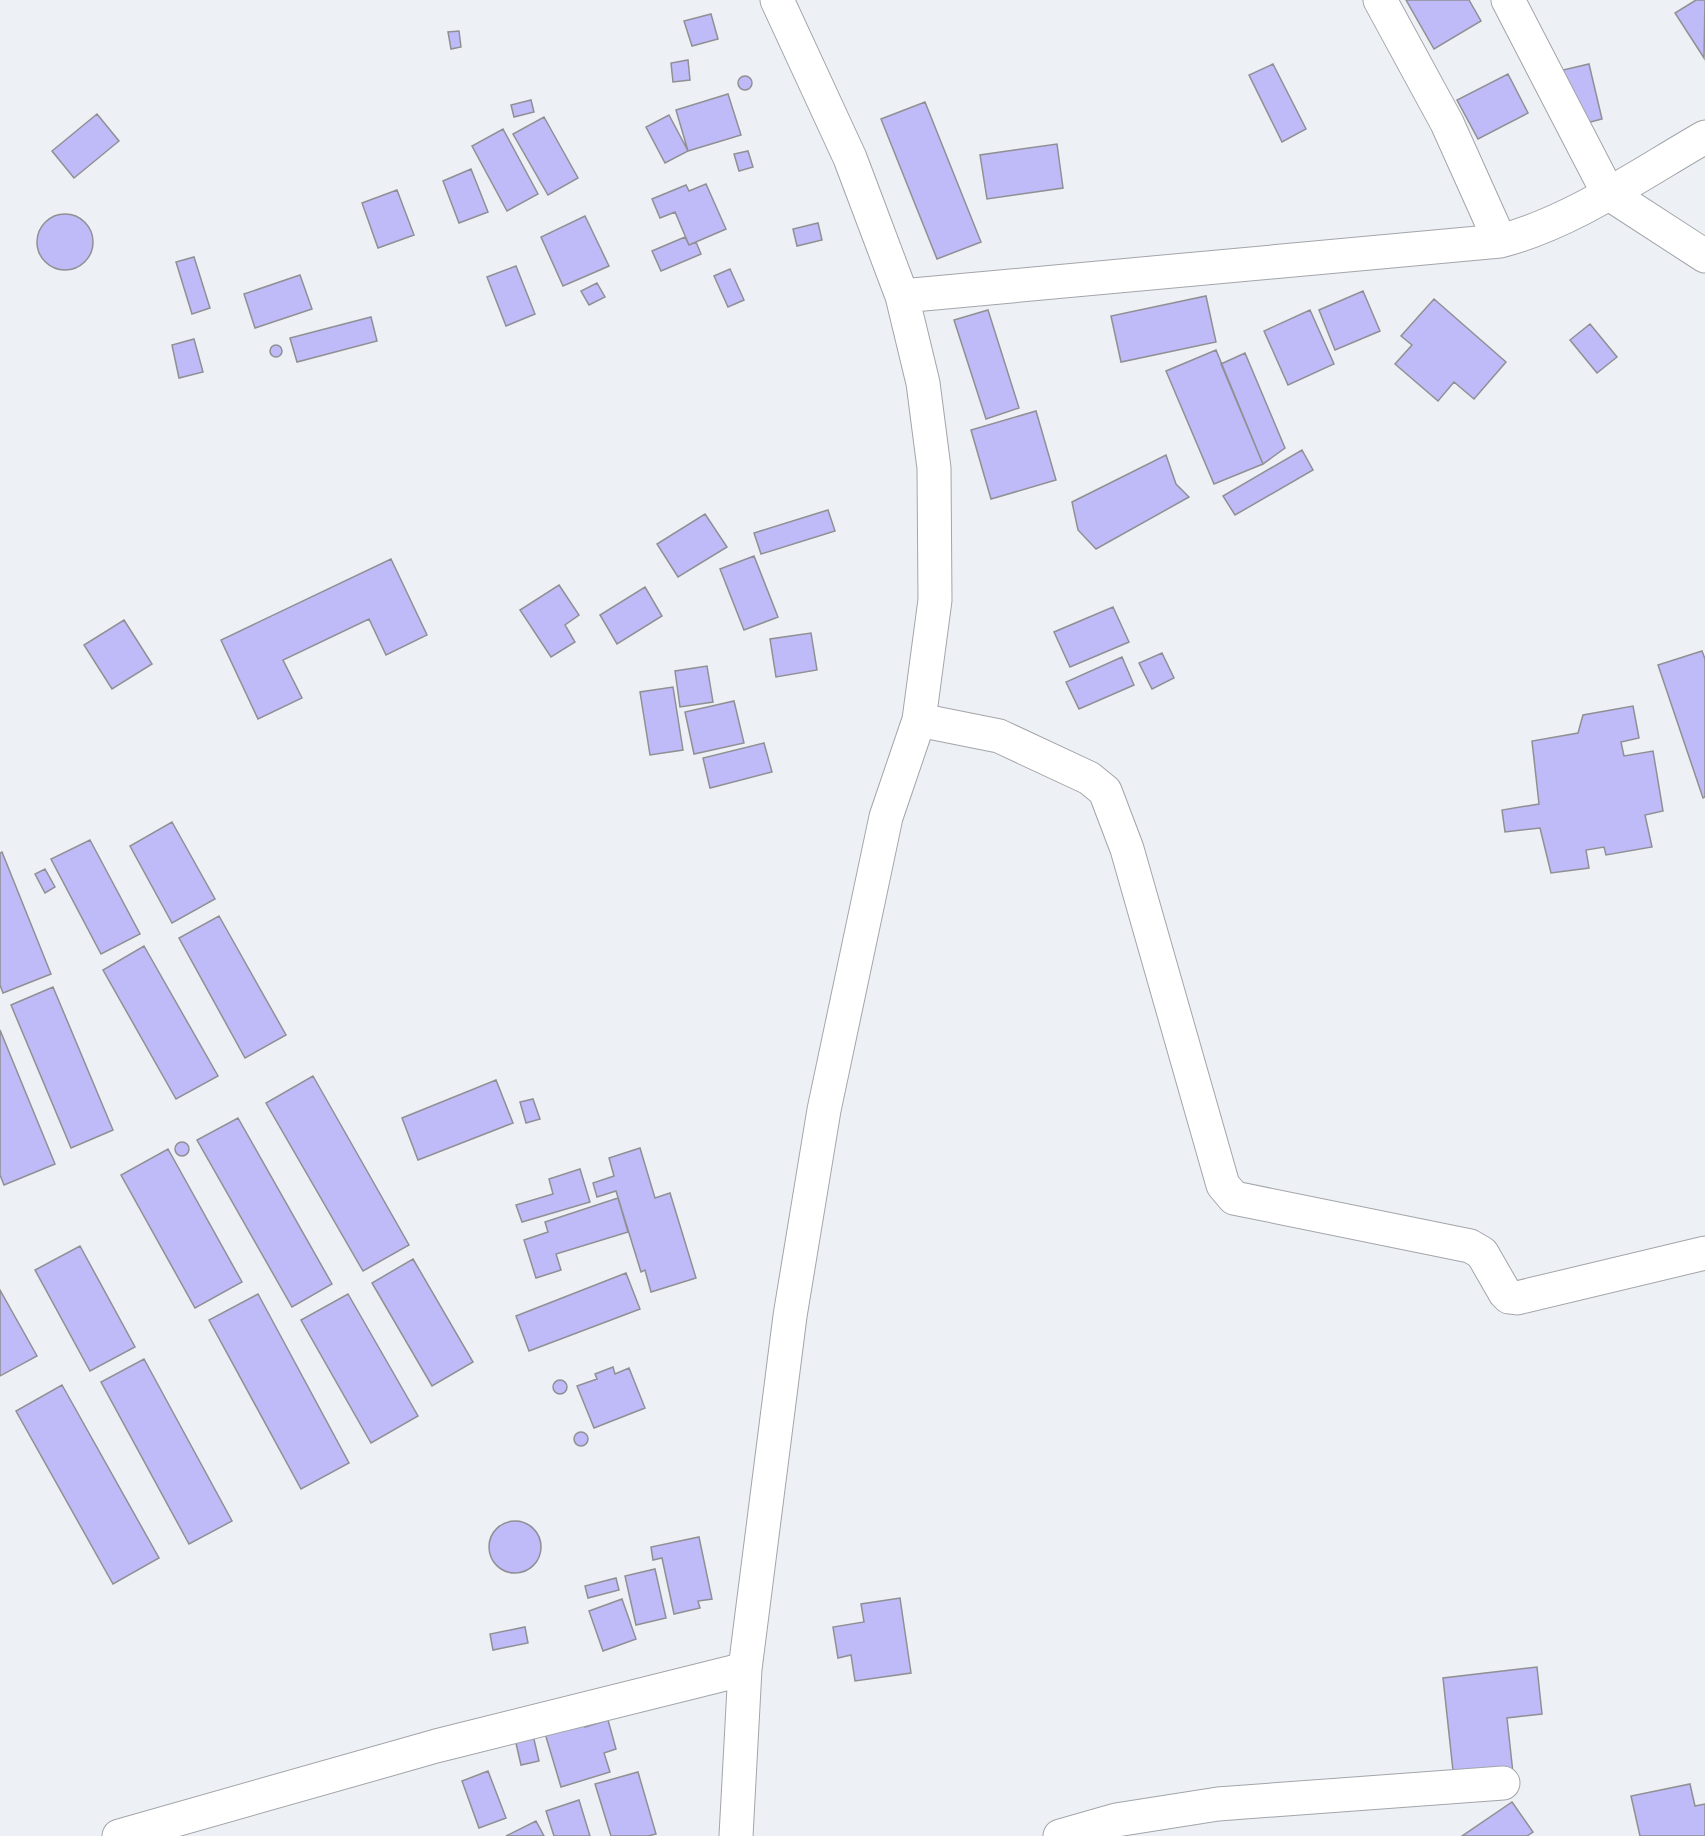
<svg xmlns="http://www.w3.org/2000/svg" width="1705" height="1836" viewBox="0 0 1705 1836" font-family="'Alegreya Sans',sans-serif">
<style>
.building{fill:#bfbaf8;stroke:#909094;stroke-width:1.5}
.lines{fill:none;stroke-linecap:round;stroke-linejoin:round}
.street-casing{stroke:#a2a5a9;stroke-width:35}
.street{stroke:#fff;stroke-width:33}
</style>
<rect width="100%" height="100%" fill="#edf0f5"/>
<!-- building -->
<path class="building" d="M1406 0H1469L1481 21 1434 49Z
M1696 0H1705L1704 58 1675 13Z
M711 14 718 39 692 46 684 21Z
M459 31 461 47 451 49 448 32Z
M688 60 690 80 673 82 671 63Z
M1273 64 1306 129 1282 142 1249 75Z
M1589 64 1602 119 1575 126 1563 70Z
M1508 74 1528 113 1478 139 1457 100Z
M738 83a7 7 0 1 1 14 0a7 7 0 1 1-14 0Z
M728 94 741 135 688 151 676 110Z
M531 100 534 112 514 117 511 105Z
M925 102 981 242 937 259 881 119Z
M97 114 119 141 74 178 52 151Z
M669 115 688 151 665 163 646 127Z
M544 117 578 178 548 195 513 134Z
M503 129 538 194 507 211 472 146Z
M1057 144 1063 188 987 199 980 155Z
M748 151 753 167 739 171 734 154Z
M471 169 488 212 459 223 443 181Z
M706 184 726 229 689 245 675 212 660 218 652 199 686 185 689 191Z
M397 190 414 235 378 248 362 203Z
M37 242a28 28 0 1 1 56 0a28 28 0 1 1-56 0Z
M585 216 609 266 563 286 541 237Z
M818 223 822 240 797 246 793 229Z
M685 237 689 245 696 242 701 254 661 271 652 251Z
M194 257 210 308 192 314 176 262Z
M516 266 535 314 506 326 487 277Z
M730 269 744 300 728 307 714 276Z
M300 275 312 309 255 328 244 294Z
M597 283 605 297 589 305 581 291Z
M1363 291 1380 331 1335 350 1319 310Z
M1206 296 1216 342 1121 362 1111 316Z
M1434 299 1506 362 1474 399 1454 382 1438 401 1395 364 1412 345 1401 336Z
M988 310 1019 408 986 419 954 320Z
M1310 310 1334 364 1288 385 1264 331Z
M371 317 377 341 297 362 290 338Z
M1590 324 1617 357 1597 373 1570 340Z
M194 339 203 372 179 378 172 345Z
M270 351a6 6 0 1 1 12 0a6 6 0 1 1-12 0Z
M1216 350 1263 464 1214 484 1166 371Z
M1245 353 1285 448 1263 464 1221 364Z
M1036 411 1056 480 991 499 971 430Z
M1302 450 1313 470 1235 515 1223 496Z
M1166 455 1176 484 1189 497 1096 549 1078 530 1072 502Z
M828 510 835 531 761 554 754 533Z
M705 514 727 547 678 577 657 544Z
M754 556 778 617 744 630 720 569Z
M391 559 427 635 386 655 369 619 283 660 302 698 258 719 221 640Z
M559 585 579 615 565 625 575 642 551 657 520 610Z
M645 587 662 616 617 644 600 615Z
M1113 607 1129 642 1070 667 1054 632Z
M124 620 152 664 112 689 84 645Z
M811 633 817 670 776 677 770 639Z
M1702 651 1705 659V797L1703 798 1658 665Z
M1162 653 1174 678 1152 689 1139 663Z
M1122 657 1134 685 1079 709 1066 682Z
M707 666 713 702 680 707 675 671Z
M673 687 683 750 650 755 640 692Z
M734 701 744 743 694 754 685 712Z
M1633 706 1639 738 1621 742 1624 756 1653 751 1663 811 1645 815 1652 847 1606 855 1604 847 1586 850 1589 868 1551 873 1540 828 1505 832 1502 810 1539 804 1532 741 1578 733 1583 715Z
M764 743 772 772 710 788 703 758Z
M172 822 215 899 172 923 130 846Z
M90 840 140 934 101 954 51 859Z
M2 852 51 974 3 993 0 985V853Z
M45 869 55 887 45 893 35 874Z
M219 916 286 1035 245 1058 179 938Z
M144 946 218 1076 176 1099 103 970Z
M53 987 113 1130 71 1148 11 1005Z
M0 1030 55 1164 4 1185 0 1175Z
M313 1076 409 1245 363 1271 266 1103Z
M496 1080 513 1123 418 1160 402 1118Z
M533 1099 540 1119 526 1123 520 1102Z
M238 1118 332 1284 292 1307 197 1140Z
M175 1149a7 7 0 1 1 14 0a7 7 0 1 1-14 0Z
M640 1148 655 1198 670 1193 696 1278 651 1292 645 1270 641 1272 616 1191 597 1197 593 1183 614 1176 609 1158Z
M168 1149 242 1282 195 1308 121 1175Z
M580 1169 590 1202 522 1222 516 1205 553 1194 549 1179Z
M618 1198 628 1232 556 1254 561 1270 536 1278 524 1240 548 1232 545 1222Z
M80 1246 135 1347 90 1371 35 1270Z
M413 1259 473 1362 432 1386 372 1283Z
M626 1273 640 1309 529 1351 516 1316Z
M0 1290 37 1356 0 1376Z
M258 1294 349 1463 301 1489 209 1320Z
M348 1294 418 1416 371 1443 301 1320Z
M144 1359 232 1521 189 1544 101 1382Z
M613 1367 615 1374 629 1368 645 1408 594 1428 577 1386 597 1379 595 1374Z
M553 1387a7 7 0 1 1 14 0a7 7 0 1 1-14 0Z
M62 1385 159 1558 113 1584 16 1411Z
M574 1439a7 7 0 1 1 14 0a7 7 0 1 1-14 0Z
M489 1547a26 26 0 1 1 52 0a26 26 0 1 1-52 0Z
M699 1537 712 1599 698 1601 700 1608 674 1614 662 1558 653 1560 651 1547Z
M655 1569 666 1618 636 1625 625 1576Z
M616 1578 619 1590 588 1598 585 1586Z
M900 1598 911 1673 855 1681 851 1655 838 1658 833 1627 864 1622 861 1604Z
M622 1599 636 1639 603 1651 589 1611Z
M525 1627 528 1643 493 1650 490 1634Z
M1537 1667 1542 1714 1507 1718 1513 1773 1454 1780 1443 1678Z
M582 1718 585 1727 608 1720 616 1749 604 1753 610 1772 561 1787 544 1730Z
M533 1735 539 1761 521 1765 515 1739Z
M488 1771 506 1818 479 1828 462 1781Z
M638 1772 656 1834 648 1836H611L595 1784Z
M1690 1784 1695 1806 1705 1804V1836H1640L1631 1796Z
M579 1800 590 1836H554L546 1811Z
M1512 1802 1533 1832 1527 1836H1462Z
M536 1821 544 1836H506Z"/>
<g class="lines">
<!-- street casing -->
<g class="street-casing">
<path id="street" d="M1380 0 1447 123 1500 241
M1508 0 1608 193 1705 256
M902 296 1500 241C1571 223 1642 173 1705 137
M919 720 999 736 1089 778 1105 791 1127 849 1223 1185 1234 1198 1470 1246 1482 1253 1505 1293 1509 1297 1517 1298 1705 1253
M119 1836 436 1746 745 1669
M736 1836 745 1669 790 1316 824 1110 886 817 919 720 935 600 934 468 923 383 902 296 850 158 777 0
M1060 1836 1116 1820 1218 1804 1503 1783"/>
</g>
<!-- street -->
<use href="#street" class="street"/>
</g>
</svg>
